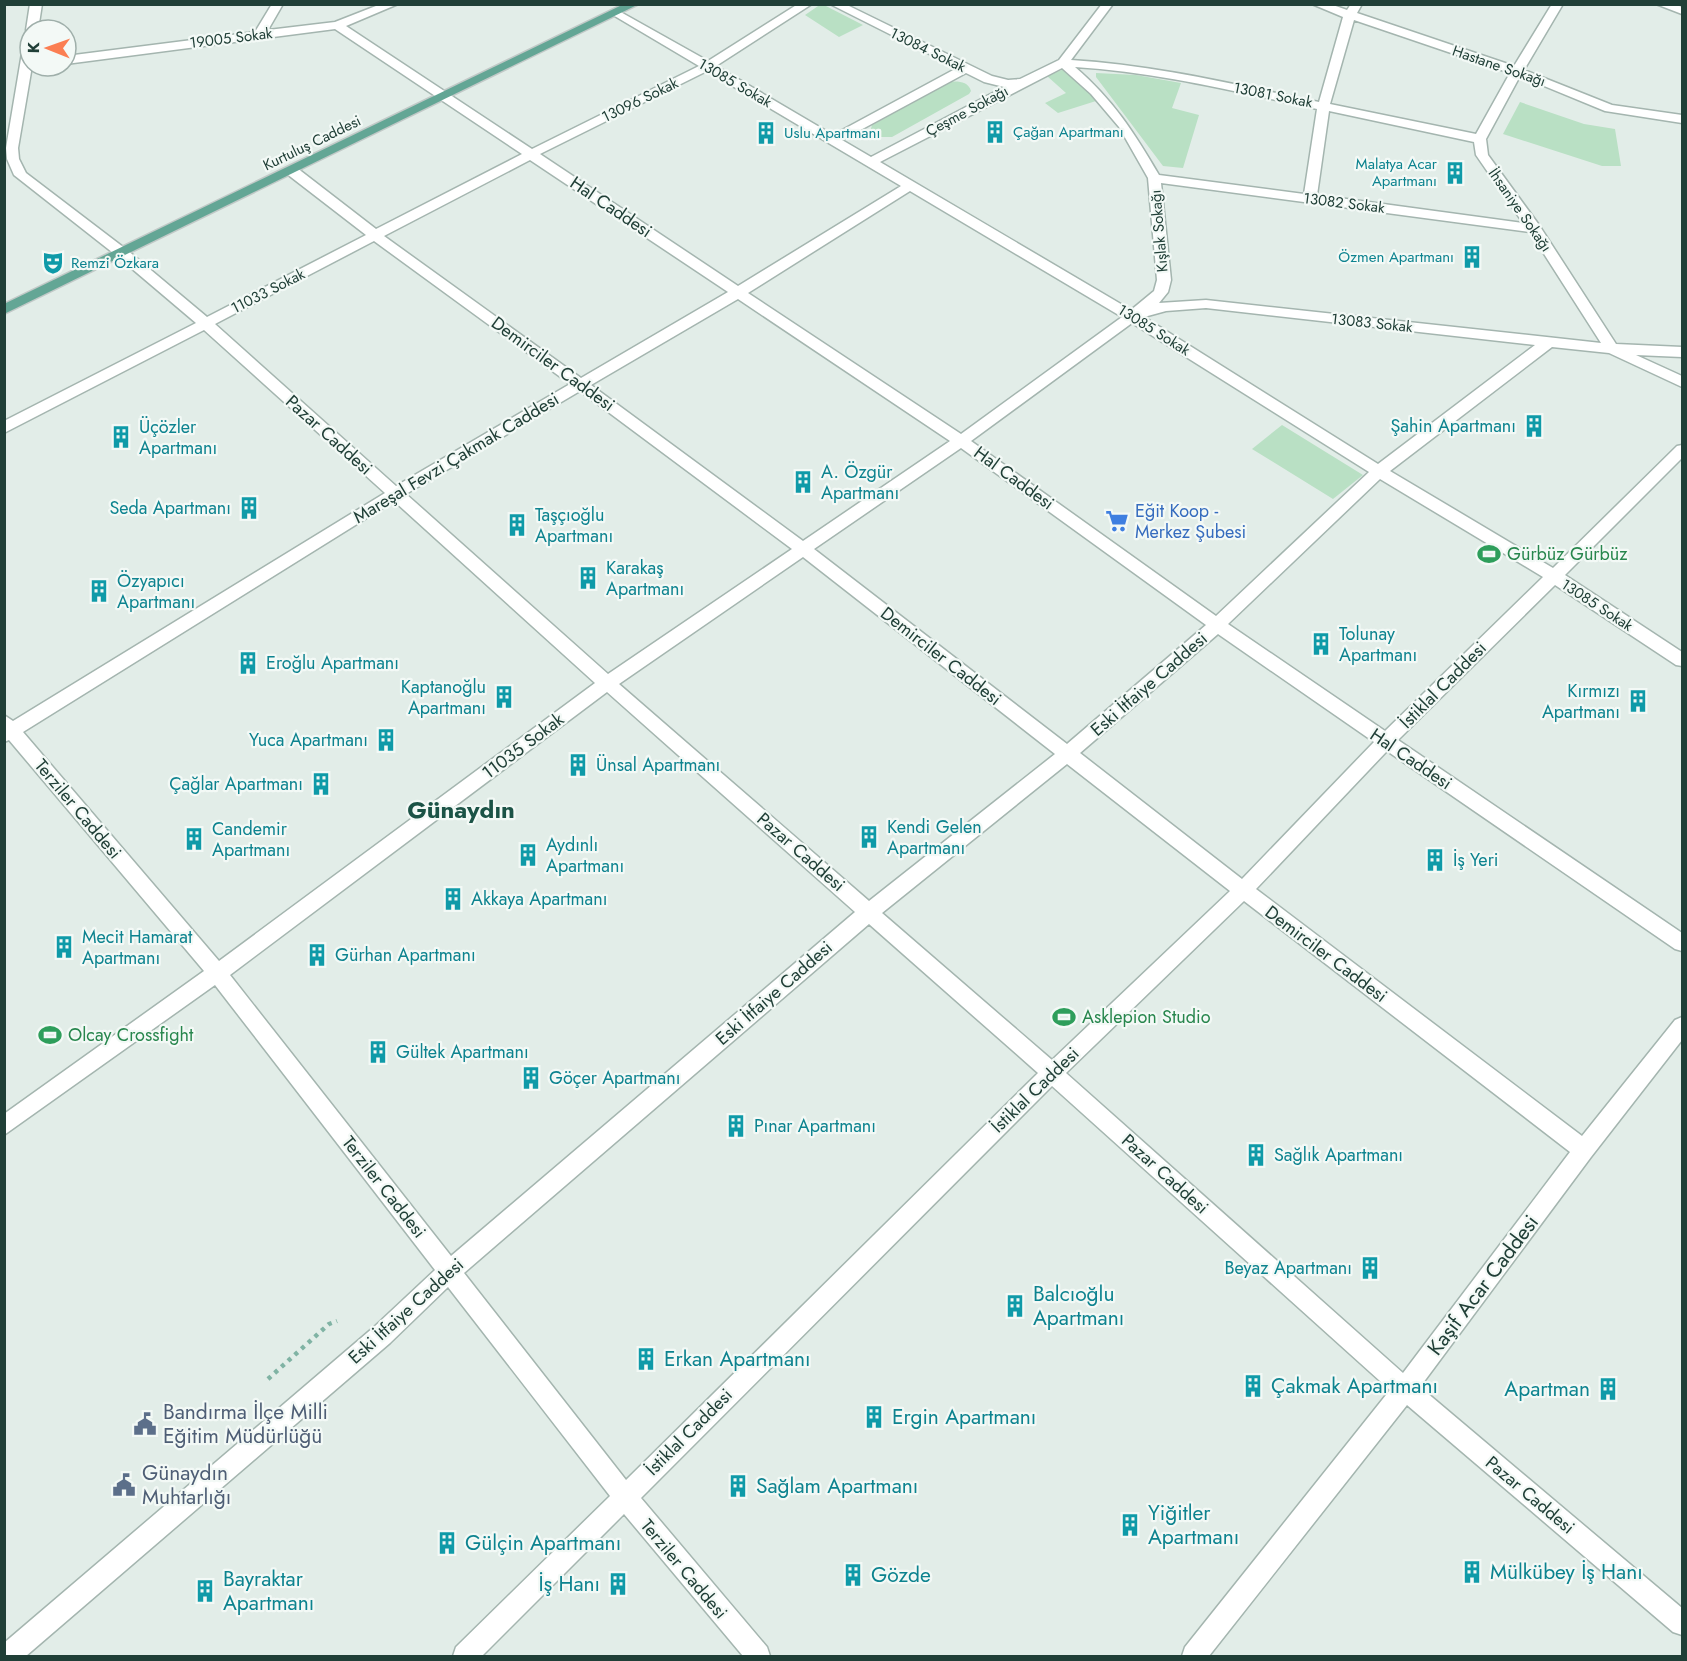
<svg xmlns="http://www.w3.org/2000/svg" width="1687" height="1661" viewBox="0 0 1687 1661" font-family="Jost,sans-serif">
<style>
.green{fill:#b9e0c4}
.lines{fill:none;stroke-linecap:round;stroke-linejoin:round}
.minor-casing{stroke:#a4b5af;stroke-width:3}
.major-casing{stroke:#c1c9c7;stroke-width:3}
.path{stroke:#80b3a4;stroke-width:4.5;stroke-dasharray:4 5;stroke-linecap:butt}
.minor{fill:#fff;fill-rule:evenodd}
.major{fill:#63a695;fill-rule:evenodd}
.labels{text-anchor:middle;stroke-width:4.5;stroke-linejoin:round;paint-order:stroke}
.far-street-label{font-size:15px;fill:#203f37;stroke:#f3f9f6}
.far-culture-label{font-size:15px;fill:#0d838f;stroke:#f3f9f6;text-anchor:start}
.street-label{font-size:18px;fill:#203f37;stroke:#f3f9f6}
.culture-label{font-size:18px;fill:#0d838f;stroke:#f3f9f6;text-anchor:start}
.shop-label{font-size:18px;fill:#366cbe;stroke:#f3f9f6;text-anchor:start}
.leisure-label{font-size:18px;fill:#27864d;stroke:#f3f9f6;text-anchor:start}
.near-street-label{font-size:21px;fill:#203f37;stroke:#f3f9f6}
.near-culture-label{font-size:21px;fill:#0d838f;stroke:#f3f9f6;text-anchor:start}
.near-service-label{font-size:21px;fill:#4e5e75;stroke:#f3f9f6;text-anchor:start}
.district-label{font-size:24px;font-weight:bold;fill:#1b5346;stroke:#f3f9f6}
</style>
<rect width="100%" height="100%" fill="#e2ede8"/>
<!-- green -->
<path class="green" d="M821 4 824 5 863 25 839 37 805 15Z
M1064 69 1090 90 1096 101 1058 113 1045 103 1066 93 1047 76Z
M1096 73 1136 75 1181 83 1172 108 1199 115 1183 168 1163 166 1096 77Z
M949 82C957 81 968 81 971 91L969 94 892 137H880L870 132 872 125Z
M1520 102 1584 124 1615 129 1621 166H1602L1503 134Z
M1282 425 1363 475 1333 499 1252 449Z"/>
<g class="lines">
<!-- minor casing -->
<g class="minor-casing">
<path id="minor" d="M30 4H42L38 30H30V33L26 30Z
M272 4H283L268 30 335 22 381 4H398L346 26 532 149 699 66 613 15 611 13 617 10 708 61 798 4H812L716 66 833 135 957 68 830 4H845L992 76 1008 80 1020 79 1059 60 1102 4H1113L1071 60C1155 65 1237 85 1319 102L1343 17 1312 4H1330L1347 10 1351 4H1362L1357 13 1514 66 1552 4H1563L1524 70 1612 105 1682 115V123L1605 111 1520 76 1486 139 1488 155 1539 225 1616 344 1682 347V357L1636 355 1682 376V387L1609 353 1552 347 1390 471 1553 568 1677 446 1682 445V458L1565 575 1682 652V666L1676 665 1555 585 1398 740 1682 933V951L1675 949 1387 751 1256 889 1582 1136 1675 1020 1682 1017V1040L1591 1157 1420 1387 1682 1608V1635L1673 1632 1407 1405 1209 1656H1182L1185 1647 1390 1390 1052 1086 641 1498 767 1647 770 1656H743L624 1514 482 1656H453L456 1647 610 1496 448 1287 390 1343 26 1656H4V1643L374 1327 435 1270 215 985 4 1135V1114L204 971 9 740 4 742V715L13 721 385 493 204 330 4 433V421L196 323 117 256 14 175 7 159 6 148 24 41 30 37 32 66 18 148 19 159 26 173 127 250 207 317 366 235 287 174 286 171 287 168H297L376 229 522 154 335 29 66 64V56L255 32ZM1354 20 1510 73 1476 134 1330 104ZM1075 67C1157 72 1237 92 1317 109L1304 194 1159 175C1133 131 1114 101 1075 67ZM1062 68 1091 94 1119 127 1148 178 1157 280 1154 291 1131 310 880 162ZM707 71 901 186 738 286 540 154ZM966 73 984 82 1004 87 871 157 842 140ZM1329 111 1474 142 1476 155 1523 223 1317 195ZM530 160 728 292 581 378 384 236ZM1161 183 1530 232 1601 343 1206 300 1159 303 1168 292 1171 280ZM910 191 1122 317 961 434 748 293ZM374 241 570 384 396 486 215 324ZM738 299 950 441 803 541 591 385ZM1206 308 1535 345 1378 464 1144 317 1166 311ZM1132 323 1369 472 1216 616 971 441ZM580 391 792 549 608 674 406 494ZM961 448 1206 625 1067 744 814 549ZM1380 479 1543 577 1385 731 1228 624ZM394 501 595 683 219 961 23 732ZM803 557 1055 754 869 901 619 684ZM1218 634 1374 742 1242 879 1080 753ZM607 692 855 912 451 1256 230 975ZM1067 764 1230 891 1052 1060 882 913ZM1244 901 1570 1152 1403 1373 1066 1073ZM869 924 1038 1073 626 1480 464 1273Z
M1656 4H1674L1682 7V14Z"/>
</g>
<!-- major casing -->
<g class="major-casing">
<path id="major" d="M624 4H639L4 314V304Z"/>
</g>
<!-- path -->
<path class="path" d="M268 1379 329 1324 337 1321"/>
<!-- minor -->
<use href="#minor" class="minor"/>
<!-- major -->
<use href="#major" class="major"/>
</g>
<!-- icons -->
<defs>
<g id="building-bare" transform="scale(1.8)"><path d="M-4-6H4V6H1V3H-1V6H-4ZM-2.5-4.3h1.7v1.8h-1.7ZM.8-4.3h1.7v1.8H.8ZM-2.5-1h1.7V.8h-1.7ZM.8-1h1.7V.8H.8Z" fill="#0f9aa8" stroke="#f3f9f6" stroke-width="2.5" paint-order="stroke"/></g>
<g id="theatre-bare" transform="scale(1.8)"><path d="M-5-5.5Q0-4 5-5.5V0Q5 5 0 6Q-5 5-5 0ZM-3.3-2.5H-1v1.5H-3.3ZM1-2.5H3.3v1.5H1ZM-2.8 1Q0 5.5 2.8 1Z" fill="#0f9aa8" stroke="#f3f9f6" stroke-width="2.5" paint-order="stroke"/></g>
<g id="supermarket-bare" transform="scale(1.8)"><path d="M-6-5.5h2.5l.6 2H6L4.5 2H-2.5L-4.4-4H-6ZM-1.5 3.2a1.3 1.3 0 1 0 .1 0ZM3 3.2a1.3 1.3 0 1 0 .1 0Z" fill="#3f7fe0" stroke="#f3f9f6" stroke-width="2.5" paint-order="stroke"/></g>
<g id="stadium-bare" transform="scale(1.8)"><path d="M0-5a6.5 5 0 1 0 0 10a6.5 5 0 1 0 0-10ZM-3.5-1.8h7v3.6h-7Z" fill="#2e9e5b" stroke="#f3f9f6" stroke-width="2.5" paint-order="stroke"/></g>
<g id="civic-bare" transform="scale(1.8)"><path d="M-.6-6.5H3V-4.5H.6V-3L4-1V1h2V6H-6V1h2V-1L-.6-3ZM-1.2 2.5V6h2.4V2.5Z" fill="#5c6f8a" stroke="#f3f9f6" stroke-width="2.5" paint-order="stroke"/></g>
</defs>
<g fill-rule="evenodd">
<use href="#building-bare" x="995" y="132"/>
<use href="#building-bare" x="766" y="133"/>
<use href="#building-bare" x="1455" y="173"/>
<use href="#building-bare" x="1472" y="257"/>
<use href="#theatre-bare" x="53" y="263"/>
<use href="#building-bare" x="1534" y="426"/>
<use href="#building-bare" x="121" y="437"/>
<use href="#building-bare" x="803" y="482"/>
<use href="#building-bare" x="249" y="508"/>
<use href="#supermarket-bare" x="1117" y="521"/>
<use href="#building-bare" x="517" y="525"/>
<use href="#stadium-bare" x="1489" y="554"/>
<use href="#building-bare" x="588" y="578"/>
<use href="#building-bare" x="99" y="591"/>
<use href="#building-bare" x="1321" y="644"/>
<use href="#building-bare" x="248" y="663"/>
<use href="#building-bare" x="504" y="697"/>
<use href="#building-bare" x="1638" y="701"/>
<use href="#building-bare" x="386" y="740"/>
<use href="#building-bare" x="578" y="765"/>
<use href="#building-bare" x="321" y="784"/>
<use href="#building-bare" x="869" y="837"/>
<use href="#building-bare" x="194" y="839"/>
<use href="#building-bare" x="528" y="855"/>
<use href="#building-bare" x="1435" y="860"/>
<use href="#building-bare" x="453" y="899"/>
<use href="#building-bare" x="64" y="947"/>
<use href="#building-bare" x="317" y="955"/>
<use href="#stadium-bare" x="1064" y="1017"/>
<use href="#stadium-bare" x="50" y="1035"/>
<use href="#building-bare" x="378" y="1052"/>
<use href="#building-bare" x="531" y="1078"/>
<use href="#building-bare" x="736" y="1126"/>
<use href="#building-bare" x="1256" y="1155"/>
<use href="#building-bare" x="1370" y="1268"/>
<use href="#building-bare" x="1015" y="1306"/>
<use href="#building-bare" x="646" y="1359"/>
<use href="#building-bare" x="1253" y="1386"/>
<use href="#building-bare" x="1608" y="1389"/>
<use href="#building-bare" x="874" y="1417"/>
<use href="#civic-bare" x="145" y="1424"/>
<use href="#civic-bare" x="124" y="1485"/>
<use href="#building-bare" x="738" y="1486"/>
<use href="#building-bare" x="1130" y="1525"/>
<use href="#building-bare" x="447" y="1543"/>
<use href="#building-bare" x="1472" y="1572"/>
<use href="#building-bare" x="853" y="1575"/>
<use href="#building-bare" x="618" y="1584"/>
<use href="#building-bare" x="205" y="1591"/>
</g>
<g class="labels">
<!-- far-street labels -->
<g class="far-street-label">
<text transform="translate(231 38) rotate(-7)" y="5">19005 Sokak</text>
<text transform="translate(928 50) rotate(26)" y="5">13084 Sokak</text>
<text transform="translate(1499 66) rotate(19)" y="5">Hastane Sokağı</text>
<text transform="translate(735 83) rotate(30)" y="5">13085 Sokak</text>
<text transform="translate(1273 95) rotate(11)" y="5">13081 Sokak</text>
<text transform="translate(640 100) rotate(-26)" y="5">13096 Sokak</text>
<text transform="translate(967 111) rotate(-28)" y="5">Çeşme Sokağı</text>
<text transform="translate(312 143) rotate(-26)" y="5">Kurtuluş Caddesi</text>
<text transform="translate(1344 203) rotate(7)" y="5">13082 Sokak</text>
<text transform="translate(1520 210) rotate(55)" y="5">İhsaniye Sokağı</text>
<text transform="translate(1159 231) rotate(-95)" y="5">Kışlak Sokağı</text>
<text transform="translate(268 291) rotate(-27)" y="5">11033 Sokak</text>
<text transform="translate(1372 323) rotate(6)" y="5">13083 Sokak</text>
<text transform="translate(1154 330) rotate(32)" y="5">13085 Sokak</text>
<text transform="translate(1597 605) rotate(33)" y="5">13085 Sokak</text>
</g>
<!-- far-culture labels -->
<g class="far-culture-label">
<text x="1013" y="137">Çağan Apartmanı</text>
<text x="784" y="138">Uslu Apartmanı</text>
<text x="1437" y="169" text-anchor="end">Malatya Acar<tspan x="1437" dy="17">Apartmanı</tspan></text>
<text x="1454" y="262" text-anchor="end">Özmen Apartmanı</text>
<text x="71" y="268">Remzi Özkara</text>
</g>
<!-- street labels -->
<g class="street-label">
<text transform="translate(611 207) rotate(34)" y="6">Hal Caddesi</text>
<text transform="translate(553 364) rotate(36)" y="6">Demirciler Caddesi</text>
<text transform="translate(329 435) rotate(42)" y="6">Pazar Caddesi</text>
<text transform="translate(456 458) rotate(-31)" y="6">Mareşal Fevzi Çakmak Caddesi</text>
<text transform="translate(1014 478) rotate(36)" y="6">Hal Caddesi</text>
<text transform="translate(941 656) rotate(38)" y="6">Demirciler Caddesi</text>
<text transform="translate(1149 684) rotate(-41)" y="6">Eski İtfaiye Caddesi</text>
<text transform="translate(1443 685) rotate(-45)" y="6">İstiklal Caddesi</text>
<text transform="translate(523 746) rotate(-37)" y="6">11035 Sokak</text>
<text transform="translate(1411 759) rotate(34)" y="6">Hal Caddesi</text>
<text transform="translate(78 809) rotate(50)" y="6">Terziler Caddesi</text>
<text transform="translate(801 852) rotate(41)" y="6">Pazar Caddesi</text>
<text transform="translate(1326 954) rotate(37)" y="6">Demirciler Caddesi</text>
<text transform="translate(774 993) rotate(-41)" y="6">Eski İtfaiye Caddesi</text>
<text transform="translate(1035 1090) rotate(-44)" y="6">İstiklal Caddesi</text>
<text transform="translate(1165 1174) rotate(42)" y="6">Pazar Caddesi</text>
<text transform="translate(384 1187) rotate(52)" y="6">Terziler Caddesi</text>
<text transform="translate(406 1311) rotate(-42)" y="6">Eski İtfaiye Caddesi</text>
<text transform="translate(689 1432) rotate(-45)" y="6">İstiklal Caddesi</text>
<text transform="translate(1530 1495) rotate(40)" y="6">Pazar Caddesi</text>
<text transform="translate(684 1569) rotate(50)" y="6">Terziler Caddesi</text>
</g>
<!-- culture labels -->
<g class="culture-label">
<text x="1516" y="432" text-anchor="end">Şahin Apartmanı</text>
<text x="139" y="433">Üçözler<tspan x="139" dy="21">Apartmanı</tspan></text>
<text x="821" y="478">A. Özgür<tspan x="821" dy="21">Apartmanı</tspan></text>
<text x="231" y="514" text-anchor="end">Seda Apartmanı</text>
<text x="535" y="521">Taşçıoğlu<tspan x="535" dy="21">Apartmanı</tspan></text>
<text x="606" y="574">Karakaş<tspan x="606" dy="21">Apartmanı</tspan></text>
<text x="117" y="587">Özyapıcı<tspan x="117" dy="21">Apartmanı</tspan></text>
<text x="1339" y="640">Tolunay<tspan x="1339" dy="21">Apartmanı</tspan></text>
<text x="266" y="669">Eroğlu Apartmanı</text>
<text x="486" y="693" text-anchor="end">Kaptanoğlu<tspan x="486" dy="21">Apartmanı</tspan></text>
<text x="1620" y="697" text-anchor="end">Kırmızı<tspan x="1620" dy="21">Apartmanı</tspan></text>
<text x="368" y="746" text-anchor="end">Yuca Apartmanı</text>
<text x="596" y="771">Ünsal Apartmanı</text>
<text x="303" y="790" text-anchor="end">Çağlar Apartmanı</text>
<text x="887" y="833">Kendi Gelen<tspan x="887" dy="21">Apartmanı</tspan></text>
<text x="212" y="835">Candemir<tspan x="212" dy="21">Apartmanı</tspan></text>
<text x="546" y="851">Aydınlı<tspan x="546" dy="21">Apartmanı</tspan></text>
<text x="1453" y="866">İş Yeri</text>
<text x="471" y="905">Akkaya Apartmanı</text>
<text x="82" y="943">Mecit Hamarat<tspan x="82" dy="21">Apartmanı</tspan></text>
<text x="335" y="961">Gürhan Apartmanı</text>
<text x="396" y="1058">Gültek Apartmanı</text>
<text x="549" y="1084">Göçer Apartmanı</text>
<text x="754" y="1132">Pınar Apartmanı</text>
<text x="1274" y="1161">Sağlık Apartmanı</text>
<text x="1352" y="1274" text-anchor="end">Beyaz Apartmanı</text>
</g>
<!-- shop labels -->
<g class="shop-label">
<text x="1135" y="517">Eğit Koop -<tspan x="1135" dy="21">Merkez Şubesi</tspan></text>
</g>
<!-- leisure labels -->
<g class="leisure-label">
<text x="1507" y="560">Gürbüz Gürbüz</text>
<text x="1082" y="1023">Asklepion Studio</text>
<text x="68" y="1041">Olcay Crossfight</text>
</g>
<!-- near-street labels -->
<g class="near-street-label">
<text transform="translate(1483 1285) rotate(-53)" y="7">Kaşif Acar Caddesi</text>
</g>
<!-- near-culture labels -->
<g class="near-culture-label">
<text x="1033" y="1301">Balcıoğlu<tspan x="1033" dy="24">Apartmanı</tspan></text>
<text x="664" y="1366">Erkan Apartmanı</text>
<text x="1271" y="1393">Çakmak Apartmanı</text>
<text x="1590" y="1396" text-anchor="end">Apartman</text>
<text x="892" y="1424">Ergin Apartmanı</text>
<text x="756" y="1493">Sağlam Apartmanı</text>
<text x="1148" y="1520">Yiğitler<tspan x="1148" dy="24">Apartmanı</tspan></text>
<text x="465" y="1550">Gülçin Apartmanı</text>
<text x="1490" y="1579">Mülkübey İş Hanı</text>
<text x="871" y="1582">Gözde</text>
<text x="223" y="1586">Bayraktar<tspan x="223" dy="24">Apartmanı</tspan></text>
<text x="600" y="1591" text-anchor="end">İş Hanı</text>
</g>
<!-- near-service labels -->
<g class="near-service-label">
<text x="163" y="1419">Bandırma İlçe Milli<tspan x="163" dy="24">Eğitim Müdürlüğü</tspan></text>
<text x="142" y="1480">Günaydın<tspan x="142" dy="24">Muhtarlığı</tspan></text>
</g>
<!-- district labels -->
<g class="district-label">
<text x="461" y="818">Günaydın</text>
</g>
</g>
<!-- border -->
<rect width="1687" height="1661" fill="none" stroke="#203f37" stroke-width="12"/>
<!-- north arrow -->
<g transform="translate(48 48) rotate(271)"><circle r="28" fill="#f3f9f6" stroke="#9fafaa" stroke-width="1.5"/>
<path d="M0-4.5L10 22L0 15L-10 22Z" fill="#fb7e52"/>
<text y="-9" font-size="16" font-weight="bold" text-anchor="middle" fill="#203f37">K</text>
</g>
</svg>
